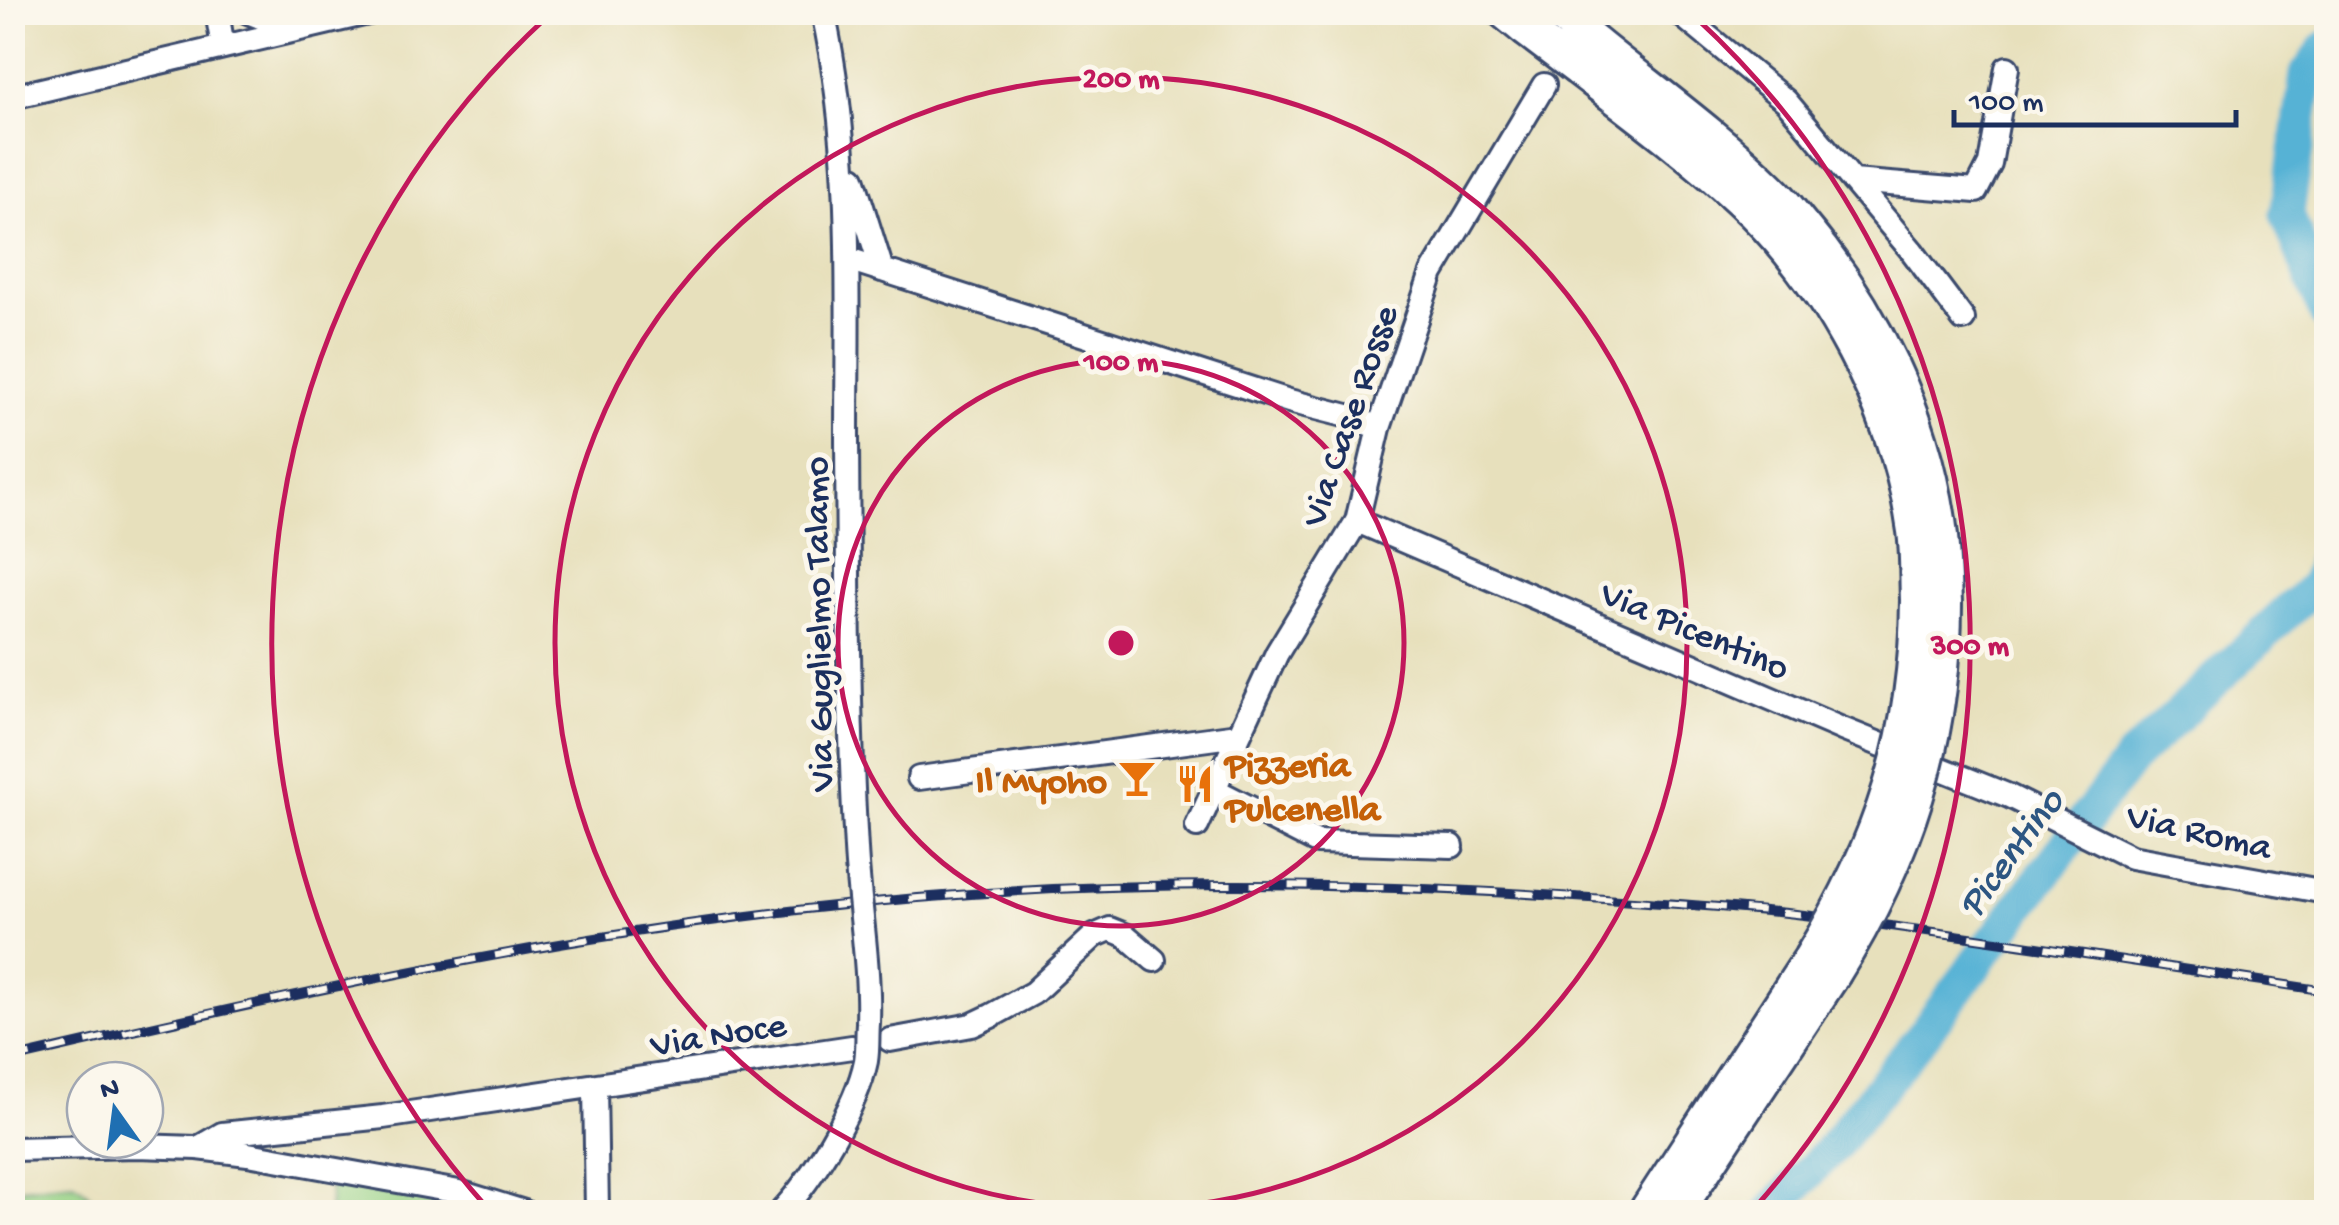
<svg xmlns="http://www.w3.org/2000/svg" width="2339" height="1225" viewBox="0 0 2339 1225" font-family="'Gochi Hand',sans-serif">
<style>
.green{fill:#98d286;stroke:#5a8072;stroke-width:2.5}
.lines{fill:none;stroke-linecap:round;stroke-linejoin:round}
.river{stroke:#57b2d5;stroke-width:35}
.minor-casing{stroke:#3a4a6c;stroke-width:28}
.highway-casing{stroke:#3a4a6c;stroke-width:38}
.minor{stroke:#fff;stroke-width:22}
.highway{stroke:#fff;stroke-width:32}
.rail-casing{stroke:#1b2f5e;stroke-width:10}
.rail{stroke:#fbf7ec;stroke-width:6;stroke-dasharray:19;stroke-linecap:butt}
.minor-bridge-casing{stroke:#3a4a6c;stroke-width:28;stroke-linecap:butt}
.highway-bridge-casing{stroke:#3a4a6c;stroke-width:38;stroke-linecap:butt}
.minor-bridge{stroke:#fff;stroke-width:22}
.highway-bridge{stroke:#fff;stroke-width:32}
.ring{fill:none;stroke:#c2185b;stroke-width:5}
.labels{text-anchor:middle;stroke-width:10;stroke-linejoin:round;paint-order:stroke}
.street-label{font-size:38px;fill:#1b2f5e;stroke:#fbf7ec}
.food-label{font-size:38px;font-weight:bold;fill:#c56008;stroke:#fbf7ec;text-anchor:start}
.water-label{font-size:40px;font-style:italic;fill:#2d5682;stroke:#fbf7ec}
.centre{fill:#c2185b;stroke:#fbf7ec;stroke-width:5}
.ring-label{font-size:30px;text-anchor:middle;font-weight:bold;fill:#c2185b;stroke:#fbf7ec;stroke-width:10;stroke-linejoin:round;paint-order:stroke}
</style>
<rect width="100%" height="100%" fill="#fbf7ec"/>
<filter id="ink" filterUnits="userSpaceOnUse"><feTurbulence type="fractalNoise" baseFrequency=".01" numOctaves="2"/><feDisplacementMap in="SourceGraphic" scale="20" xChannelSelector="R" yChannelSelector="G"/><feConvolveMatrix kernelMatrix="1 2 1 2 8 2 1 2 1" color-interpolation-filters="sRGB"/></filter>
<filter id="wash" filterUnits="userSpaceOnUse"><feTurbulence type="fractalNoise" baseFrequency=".0048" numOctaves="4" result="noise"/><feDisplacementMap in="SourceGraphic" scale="40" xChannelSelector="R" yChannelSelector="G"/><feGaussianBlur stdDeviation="2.25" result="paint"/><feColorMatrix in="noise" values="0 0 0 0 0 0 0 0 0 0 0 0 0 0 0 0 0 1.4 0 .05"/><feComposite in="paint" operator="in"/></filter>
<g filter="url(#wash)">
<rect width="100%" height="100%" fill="#e7e0bc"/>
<!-- green -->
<path class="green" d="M74 1183C87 1191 93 1199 99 1212H13V1189Z
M331 1184 435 1201 467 1212H329Z"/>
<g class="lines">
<!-- river -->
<path class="river" d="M2326 48 2307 74 2287 214 2326 314
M1771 1212 1833 1147 1925 1032 2131 759 2316 585 2326 557"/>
</g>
</g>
<g filter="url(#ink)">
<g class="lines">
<!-- minor casing -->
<g class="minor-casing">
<path id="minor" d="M217 12 223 47
M248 12 275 23H299
M823 12C854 152 847 297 847 439
M1678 12 1786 101 1912 251 1963 319
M12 97 372 12
M853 178 882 270
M1853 181 1976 191 1990 164 2007 68
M848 259 1289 401 1348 416 1379 428
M1357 521 1842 729 2009 796 2131 857 2326 892
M919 778 1238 735
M1213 789 1317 842 1452 846
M1197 826 1277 653 1357 521 1379 428 1432 273 1544 85
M890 1040 972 1025 991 1016 1033 993 1094 936 1110 929 1125 935 1154 960
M595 1086 597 1212
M198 1148 222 1134 383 1117 852 1047
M12 1149 137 1146 198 1148 248 1154 459 1192 524 1212"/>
</g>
<!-- highway casing -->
<g class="highway-casing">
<path id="highway" d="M1504 12 1525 29
M1595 43C1654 91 1717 136 1772 190 1783 200 1792 213 1802 225 1873 309 1922 410 1939 520 1943 547 1944 576 1945 604
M1578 69C1633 111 1688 152 1739 199 1828 281 1897 410 1914 531 1917 554 1916 577 1917 600
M1645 1212 1810 958
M1677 1212 1834 974"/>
</g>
<!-- minor -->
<use href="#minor" class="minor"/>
<!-- highway -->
<use href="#highway" class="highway"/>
<!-- rail casing -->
<g class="rail-casing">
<path id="rail" d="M12 1059C331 984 644 916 971 894 1182 879 1394 884 1605 899 1671 904 1738 907 1804 915 1978 936 2153 965 2326 991"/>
</g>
<!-- rail -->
<use href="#rail" class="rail"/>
<!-- minor-bridge casing -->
<g class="minor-bridge-casing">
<path id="minor-bridge" d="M781 1212C812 1180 857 1106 866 1061 868 1049 867 1036 868 1023 870 965 859 907 856 849 848 713 848 576 847 439"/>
</g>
<!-- highway-bridge casing -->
<g class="highway-bridge-casing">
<path id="highway-bridge" d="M1557 12 1595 43
M1525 29 1578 69
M1810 958C1881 842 1916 736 1917 600
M1834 974C1906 859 1945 741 1945 604"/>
</g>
<!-- minor-bridge -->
<use href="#minor-bridge" class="minor-bridge"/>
<!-- highway-bridge -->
<use href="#highway-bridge" class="highway-bridge"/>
</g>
</g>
<!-- distance rings -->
<g class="ring">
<circle cx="1121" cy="643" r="283"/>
<circle cx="1121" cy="643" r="566"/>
<path d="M490 1211A849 849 0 0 1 547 17M1695 17A849 849 0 0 1 1752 1211"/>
</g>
<!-- icons -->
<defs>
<g id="bar-bare" transform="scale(3)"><path d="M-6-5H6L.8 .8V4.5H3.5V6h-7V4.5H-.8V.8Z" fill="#e8710a" stroke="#fbf7ec" stroke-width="2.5" paint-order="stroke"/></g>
<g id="restaurant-bare" transform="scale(3)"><path d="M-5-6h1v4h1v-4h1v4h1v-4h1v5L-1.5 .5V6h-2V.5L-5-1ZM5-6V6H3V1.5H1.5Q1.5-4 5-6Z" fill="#e8710a" stroke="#fbf7ec" stroke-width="2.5" paint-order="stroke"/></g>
</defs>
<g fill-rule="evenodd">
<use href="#bar-bare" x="1137" y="778"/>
<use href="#restaurant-bare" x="1195" y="784"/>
</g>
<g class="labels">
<!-- street labels -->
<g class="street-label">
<text transform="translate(1347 415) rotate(-71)" y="13">Via Case Rosse</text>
<text transform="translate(816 624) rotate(-91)" y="13">Via Guglielmo Talamo</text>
<text transform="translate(1696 628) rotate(23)" y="13">Via Picentino</text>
<text transform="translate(2200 829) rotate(13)" y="13">Via Roma</text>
<text transform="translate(718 1032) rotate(-9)" y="13">Via Noce</text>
</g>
<!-- food labels -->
<g class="food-label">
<text x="1225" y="775">Pizzeria<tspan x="1225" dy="44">Pulcenella</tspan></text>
<text x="1107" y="791" text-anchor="end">Il Myoho</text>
</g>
<!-- water labels -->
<g class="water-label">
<text transform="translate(2008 851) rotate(-53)" y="14">Picentino</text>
</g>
</g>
<circle cx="1121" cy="643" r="15" class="centre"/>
<g class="ring-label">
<text x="1121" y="87">200 m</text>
<text x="1121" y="370">100 m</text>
<text x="1970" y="654">300 m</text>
</g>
<!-- margin -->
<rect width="2339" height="1225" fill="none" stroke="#fbf7ec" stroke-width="50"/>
<!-- north arrow -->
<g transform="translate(115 1110) rotate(346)"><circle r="48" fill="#fbf7ec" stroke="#a1a7b3" stroke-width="2.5"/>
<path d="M0-8L18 38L0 25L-18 38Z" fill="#1f6fb2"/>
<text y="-15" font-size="28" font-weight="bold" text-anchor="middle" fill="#1b2f5e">N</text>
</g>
<!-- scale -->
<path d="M1954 110v15h282v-15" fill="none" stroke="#1b2f5e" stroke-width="5"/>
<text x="1969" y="110" font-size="30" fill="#1b2f5e" stroke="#fbf7ec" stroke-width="8" paint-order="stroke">100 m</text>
</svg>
